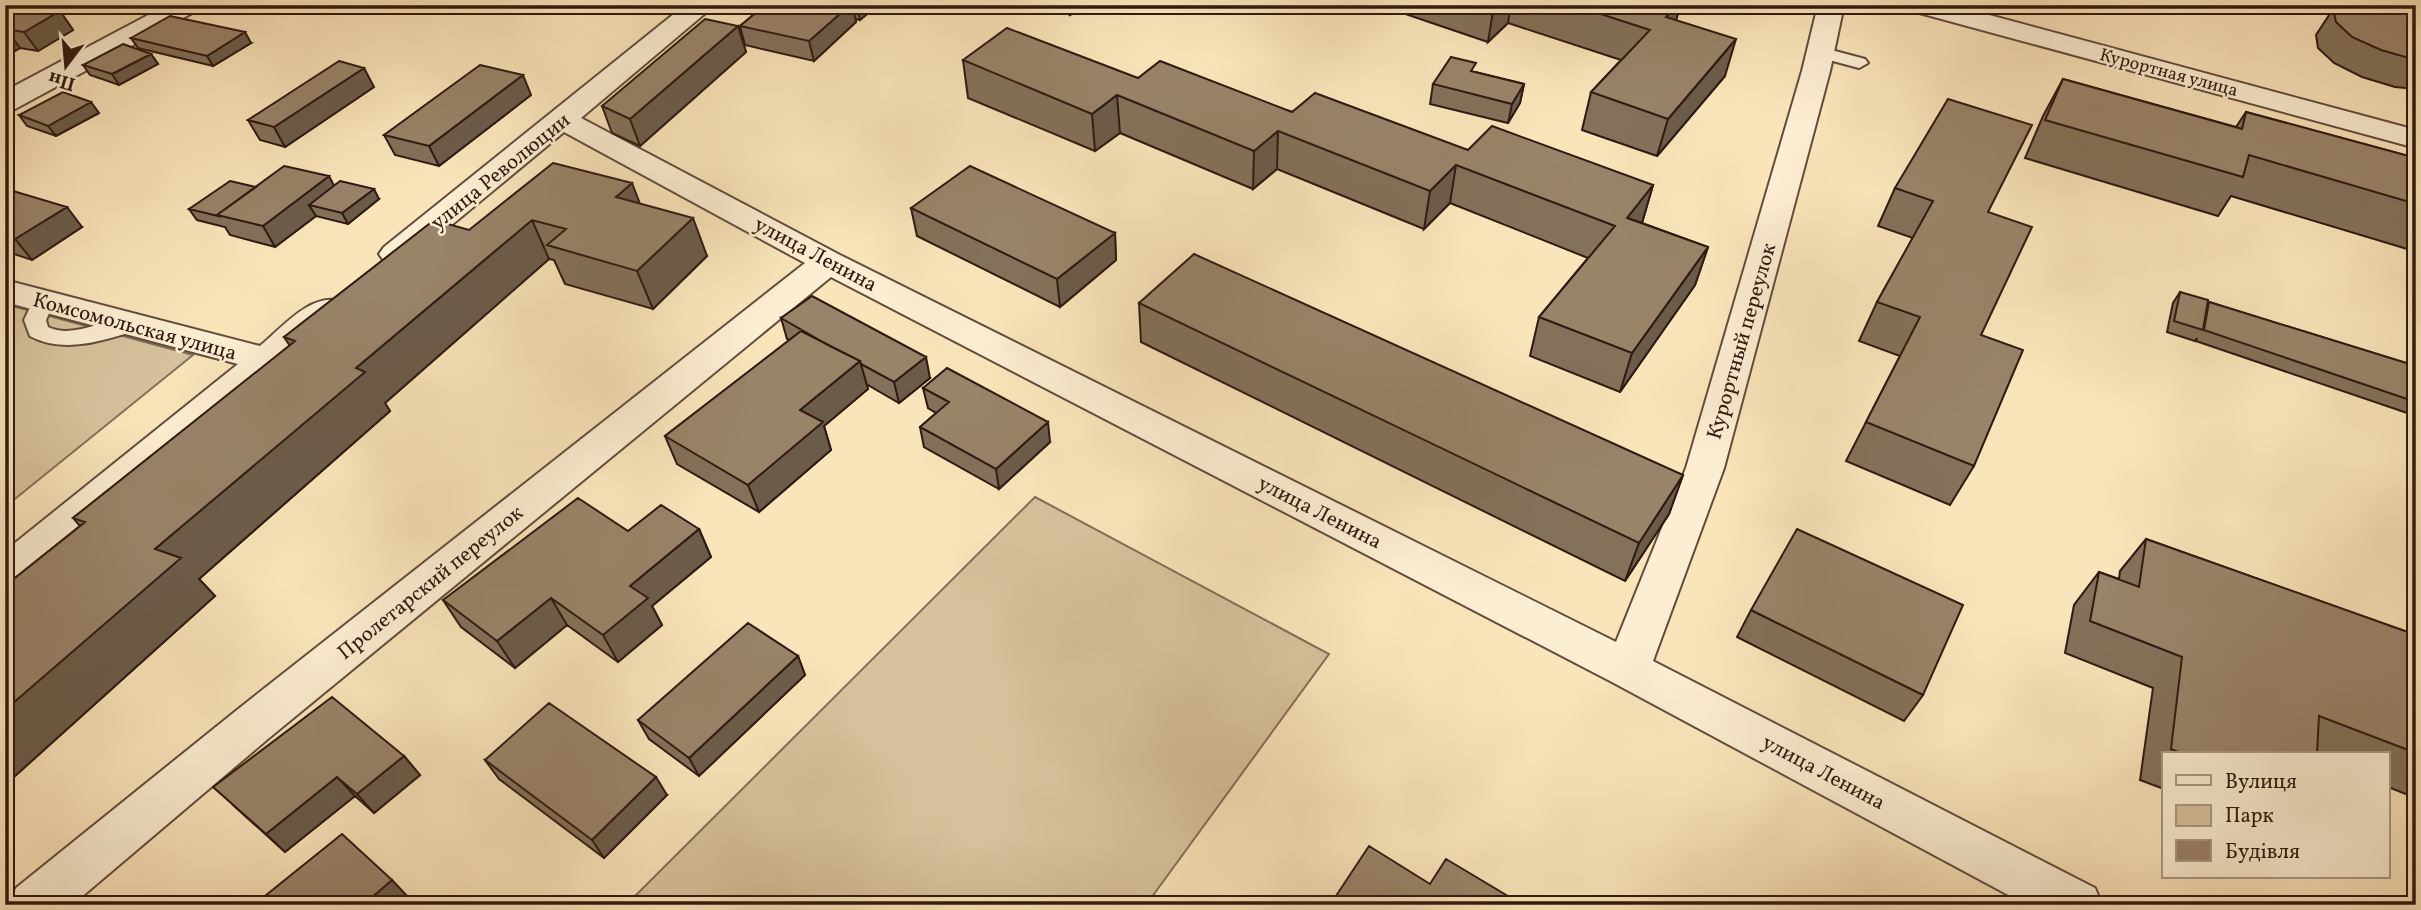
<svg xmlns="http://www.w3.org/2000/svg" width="2421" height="910" viewBox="0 0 2421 910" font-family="Vollkorn,serif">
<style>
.green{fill:#d7c29d;stroke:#836e57;stroke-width:2}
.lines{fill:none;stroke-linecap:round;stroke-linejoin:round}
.lane-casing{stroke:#624c3b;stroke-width:4}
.street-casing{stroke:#624c3b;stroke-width:4}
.lane{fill:#fceed2;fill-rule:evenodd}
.street{fill:#fceed2;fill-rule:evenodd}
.wall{fill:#84715a;stroke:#2f1911;stroke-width:2}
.shaded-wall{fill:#6b5c4a;stroke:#2f1911;stroke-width:2}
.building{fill:#998369;stroke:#2f1911;stroke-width:2}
.labels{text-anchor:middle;stroke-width:5;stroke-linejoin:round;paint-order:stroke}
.far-street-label{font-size:18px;fill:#2f1911;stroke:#fceed2}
.street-label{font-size:21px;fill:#2f1911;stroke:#fceed2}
</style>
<rect width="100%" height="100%" fill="#fae5ba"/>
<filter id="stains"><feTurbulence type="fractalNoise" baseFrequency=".00286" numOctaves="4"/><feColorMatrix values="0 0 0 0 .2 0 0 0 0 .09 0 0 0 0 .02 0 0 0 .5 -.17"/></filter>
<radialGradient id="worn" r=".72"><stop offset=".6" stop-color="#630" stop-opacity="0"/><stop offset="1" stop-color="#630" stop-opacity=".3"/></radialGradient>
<!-- green -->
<path class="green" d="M5 304 193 355 5 507Z
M1035 497 1329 654 1146 905H626Z"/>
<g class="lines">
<!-- lane casing -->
<g class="lane-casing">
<path id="lane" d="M1820 47 1865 59 1868 63 1859 68 1814 56 1811 52Z
M43 295 51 297 54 302 46 320 48 327C76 341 111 313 137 320L140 325 137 330C103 341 63 354 30 336L24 320 35 297Z"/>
</g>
<!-- street casing -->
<g class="street-casing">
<path id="street" d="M167 5H200L196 11 15 109 5 112V91Z
M685 5H715L581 118 840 255 1616 642 1686 468 1802 71 1818 5H1844L1830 71 1724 468 1653 661 2095 888 2102 905H2027L1612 682 831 277 269 738 72 905H9L16 888 237 710 805 263 564 132 408 261 396 264 384 261 379 254 384 247Z
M1908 5H1952L2416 130V148L1912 11Z
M5 280 260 346C282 328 310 293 340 301L345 309 340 317 20 587 5 591V551L238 364 5 302Z"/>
</g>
<!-- lane -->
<use href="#lane" class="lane"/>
<!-- street -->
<use href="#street" class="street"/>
</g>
<!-- wall -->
<path class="wall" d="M5 5H47L42 8 60 11 73 30 38 51 20 48 5 57 7 11H5Z
M598 5H649L639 13Z
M765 5H878L860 20 856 19V22L814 61 745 45 740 26Z
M1045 5H1087L1070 15Z
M1318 5H1350L1340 13Z
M1379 5H1680L1676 21 1725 76 1657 156 1582 130 1591 92 1621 60 1508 23 1488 42Z
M2416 5V89L2395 87 2362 77 2334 63 2318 48 2316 35 2333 9Z
M738 26 746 52 640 146 612 133 602 106Z
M131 38 251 43 213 66 138 48Z
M151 54 158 64 119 85 90 75 83 65Z
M963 60 1138 78 1468 150 1653 185 1642 223 1708 247 1695 285 1620 392 1530 356 1539 317 1588 258 1450 203 1424 229 1277 169 1253 189 1120 133 1095 151 968 98Z
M1475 72 1524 84 1520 103 1508 123 1430 104 1433 84Z
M2063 79 2236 127 2246 112 2416 158V305H2413L2415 250 2414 251 2231 196 2218 216 2025 158 2043 116Z
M374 87 285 147 260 140 248 120Z
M531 95 439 166 395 155 384 135Z
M99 113 56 136 27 126 19 115Z
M334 186 379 199 348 224 316 216 275 247 230 235 225 227 197 220 189 209 256 187Z
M1895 188 1988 212 1974 466 1950 505 1846 461 1900 356 1859 341 1877 302 1913 238 1878 226Z
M5 196 82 227 32 260 5 251Z
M640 204 707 256 653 309 565 284 554 260 549 259 385 403 390 411 199 579 215 596 5 785V586L80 526 73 518 290 346 284 337 469 230Z
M911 208 1115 233 1116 260 1060 307 917 236Z
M2180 292 2207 305 2209 302 2416 366V416L2196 341 2197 338 2195 341 2167 332 2173 303Z
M1139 303 1683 475 1669 514 1625 581 1141 342Z
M781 318 930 378 899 403 866 384 868 389 824 426 831 450 759 512 677 464 665 436 790 340 787 339Z
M923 388 1050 442 999 489 924 447 920 427 936 413 928 408Z
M699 529 711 557 652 606 662 625 618 662 567 625 515 668 461 627 443 600 628 531Z
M2146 539 2416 635V798L2388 787V754H2164V789L2140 780 2153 688 2065 653 2074 605 2099 572 2119 579 2120 571Z
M1751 610 1923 695 1904 721 1737 637Z
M798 656 805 675 699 776 649 739 638 720Z
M404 756 420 775 374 813 355 796 285 852 233 805Z
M485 760 667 795 604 858 499 779Z"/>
<!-- shaded-wall -->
<path class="shaded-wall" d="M21 5H47L28 16Z
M636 5H649L639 13Z
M850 5H853L856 22 814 61 809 41Z
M857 5H878L860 20Z
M1070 5H1087L1070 15Z
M1341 5H1350L1340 13Z
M1494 5H1511L1508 23 1488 42Z
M1677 5H1680L1672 37 1666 17Z
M60 11 73 30 38 51 24 32Z
M738 26 746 52 640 146 630 119Z
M5 29H6L20 48 5 57Z
M245 32 251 43 213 66 207 56Z
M1736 39 1725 76 1657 156 1668 119Z
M151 54 158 64 119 85 112 74Z
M364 68 374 87 285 147 274 127Z
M523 75 531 95 439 166 429 146Z
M1524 84 1520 103 1508 123 1512 104Z
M1117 95 1120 133 1095 151 1092 114Z
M91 102 99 113 56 136 48 126Z
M1278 131 1277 169 1253 189 1254 151Z
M1456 165 1450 203 1424 229 1430 191Z
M329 176 340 197 309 205 316 216 275 247 263 226Z
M632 183 647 222 616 197Z
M1653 185 1642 223 1627 218Z
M374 189 379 199 348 224 342 213Z
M67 207 82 227 32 260 15 239Z
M693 218 707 256 653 309 637 271Z
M532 220 549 259 385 403 390 411 199 579 215 596 5 785V710L155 549 356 368Z
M1115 233 1116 260 1060 307 1057 279Z
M1708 247 1695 285 1620 392 1632 353Z
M926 357 930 378 899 403 894 382Z
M860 361 868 389 824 426 831 450 759 512 748 485 800 410Z
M1048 422 1050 442 999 489 996 469Z
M1683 475 1669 514 1625 581 1639 543Z
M699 529 711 557 652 606 662 625 618 662 603 635 630 586Z
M551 598 567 625 515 668 497 641Z
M798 656 805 675 699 776 689 758Z
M404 756 420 775 374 813 357 794Z
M337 777 355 796 285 852 266 834Z
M656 777 667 795 604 858 592 840Z
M392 880 409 898 401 905H363Z"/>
<!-- building -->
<path class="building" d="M17 5H28L60 11 24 32 5 29V12Z
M765 5H850L809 41 740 26Z
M1573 5H1677L1666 17 1736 39 1668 119 1591 92 1650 30Z
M2338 5H2416V60L2381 50 2352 37 2336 22 2333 9Z
M170 16 245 32 207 56 131 38Z
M705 19 738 26 630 119 602 106Z
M1007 28 1138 78 1160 61 1292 112 1315 93 1468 150 1492 126 1653 185 1627 218 1708 247 1632 353 1539 317 1615 226 1456 165 1430 191 1278 131 1254 151 1117 95 1092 114 963 60Z
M123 44 151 54 112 74 83 65Z
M1451 57 1476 63 1471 71 1524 84 1512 104 1433 84Z
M339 61 364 68 274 127 248 120Z
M480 65 523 75 429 146 384 135Z
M2063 79 2242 129 2246 112 2416 158V204L2249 155 2243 177 2045 120Z
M63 92 91 102 48 126 19 115Z
M1948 99 2032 125 1988 212 2032 227 1981 335 2023 350 1974 466 1866 422 1920 317 1877 302 1933 201 1895 188Z
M553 163 632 183 616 197 693 218 637 271 547 245 566 229 532 220 356 368 365 372 155 549 181 558 5 710V586L85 522 73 518 295 341 284 337 434 220 469 230Z
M284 166 329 176 263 226 217 215Z
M970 166 1115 233 1057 279 911 208Z
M230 181 256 187 217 215 218 216 189 209Z
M340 181 374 189 342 213 309 205Z
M13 191 67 207 15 239 5 236V196Z
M1194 254 1683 475 1639 543 1139 303Z
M2180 292 2208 300 2203 330 2174 321Z
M812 296 926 357 894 382 861 364 860 361 828 345 781 318Z
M2209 302 2416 366V402L2204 330Z
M801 331 860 361 800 410 823 422 748 485 665 436Z
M947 368 1048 422 996 469 920 427 949 402 923 388Z
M578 498 628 531 661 505 699 529 630 586 648 598 603 635 551 598 497 641 443 600Z
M1797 529 1963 605 1923 695 1751 610Z
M2146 539 2416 635V753L2319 716 2317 753 2320 754H2183L2171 749 2182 657 2090 621 2099 572 2139 587Z
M748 623 798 656 689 758 638 720Z
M332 697 404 756 357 794 337 777 266 834 213 787Z
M549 703 656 777 592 840 485 760Z
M342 834 392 880 363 905 255 904Z
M1369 846 1430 884 1446 859 1523 905H1330Z"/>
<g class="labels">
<!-- far-street labels -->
<g class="far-street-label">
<text transform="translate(2169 72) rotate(15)" y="6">Курортная улица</text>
</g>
<!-- street labels -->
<g class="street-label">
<text transform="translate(500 171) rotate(-39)" y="7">улица Революции</text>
<text transform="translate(816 254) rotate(28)" y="7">улица Ленина</text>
<text transform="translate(135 326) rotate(15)" y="7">Комсомольская улица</text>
<text transform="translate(1741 341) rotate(-74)" y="7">Курортный переулок</text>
<text transform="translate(1320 512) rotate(27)" y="7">улица Ленина</text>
<text transform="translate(430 582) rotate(-39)" y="7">Пролетарский переулок</text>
<text transform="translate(1824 772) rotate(28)" y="7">улица Ленина</text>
</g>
</g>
<!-- margin -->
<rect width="2421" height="910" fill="none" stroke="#fae5ba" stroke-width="28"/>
<rect x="7" y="7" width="2407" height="896" fill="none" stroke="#2f1911" stroke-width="3.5"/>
<rect x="14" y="14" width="2393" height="882" fill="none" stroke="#2f1911" stroke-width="2"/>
<!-- legend -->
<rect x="2162" y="752" width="228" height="126" fill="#fceed2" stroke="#aa9985" stroke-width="2"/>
<rect x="2176" y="775" width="35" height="10" fill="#fceed2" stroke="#aa9985" stroke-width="2"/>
<text x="2225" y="788" font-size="21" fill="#2f1911">Вулиця</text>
<rect x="2176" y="805" width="35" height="21" fill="#d7c29d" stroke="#aa9985" stroke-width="2"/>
<text x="2225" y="822" font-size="21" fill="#2f1911">Парк</text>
<rect x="2176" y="840" width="35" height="21" fill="#998369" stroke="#aa9985" stroke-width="2"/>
<text x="2225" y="858" font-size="21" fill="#2f1911">Будівля</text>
<!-- north arrow -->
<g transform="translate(66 66) rotate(196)" stroke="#fceed2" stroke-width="5" paint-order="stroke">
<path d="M0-5L12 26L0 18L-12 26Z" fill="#2f1911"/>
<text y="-10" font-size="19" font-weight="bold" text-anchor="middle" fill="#2f1911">Пн</text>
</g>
<rect width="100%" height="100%" filter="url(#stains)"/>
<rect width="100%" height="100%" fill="url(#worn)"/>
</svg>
